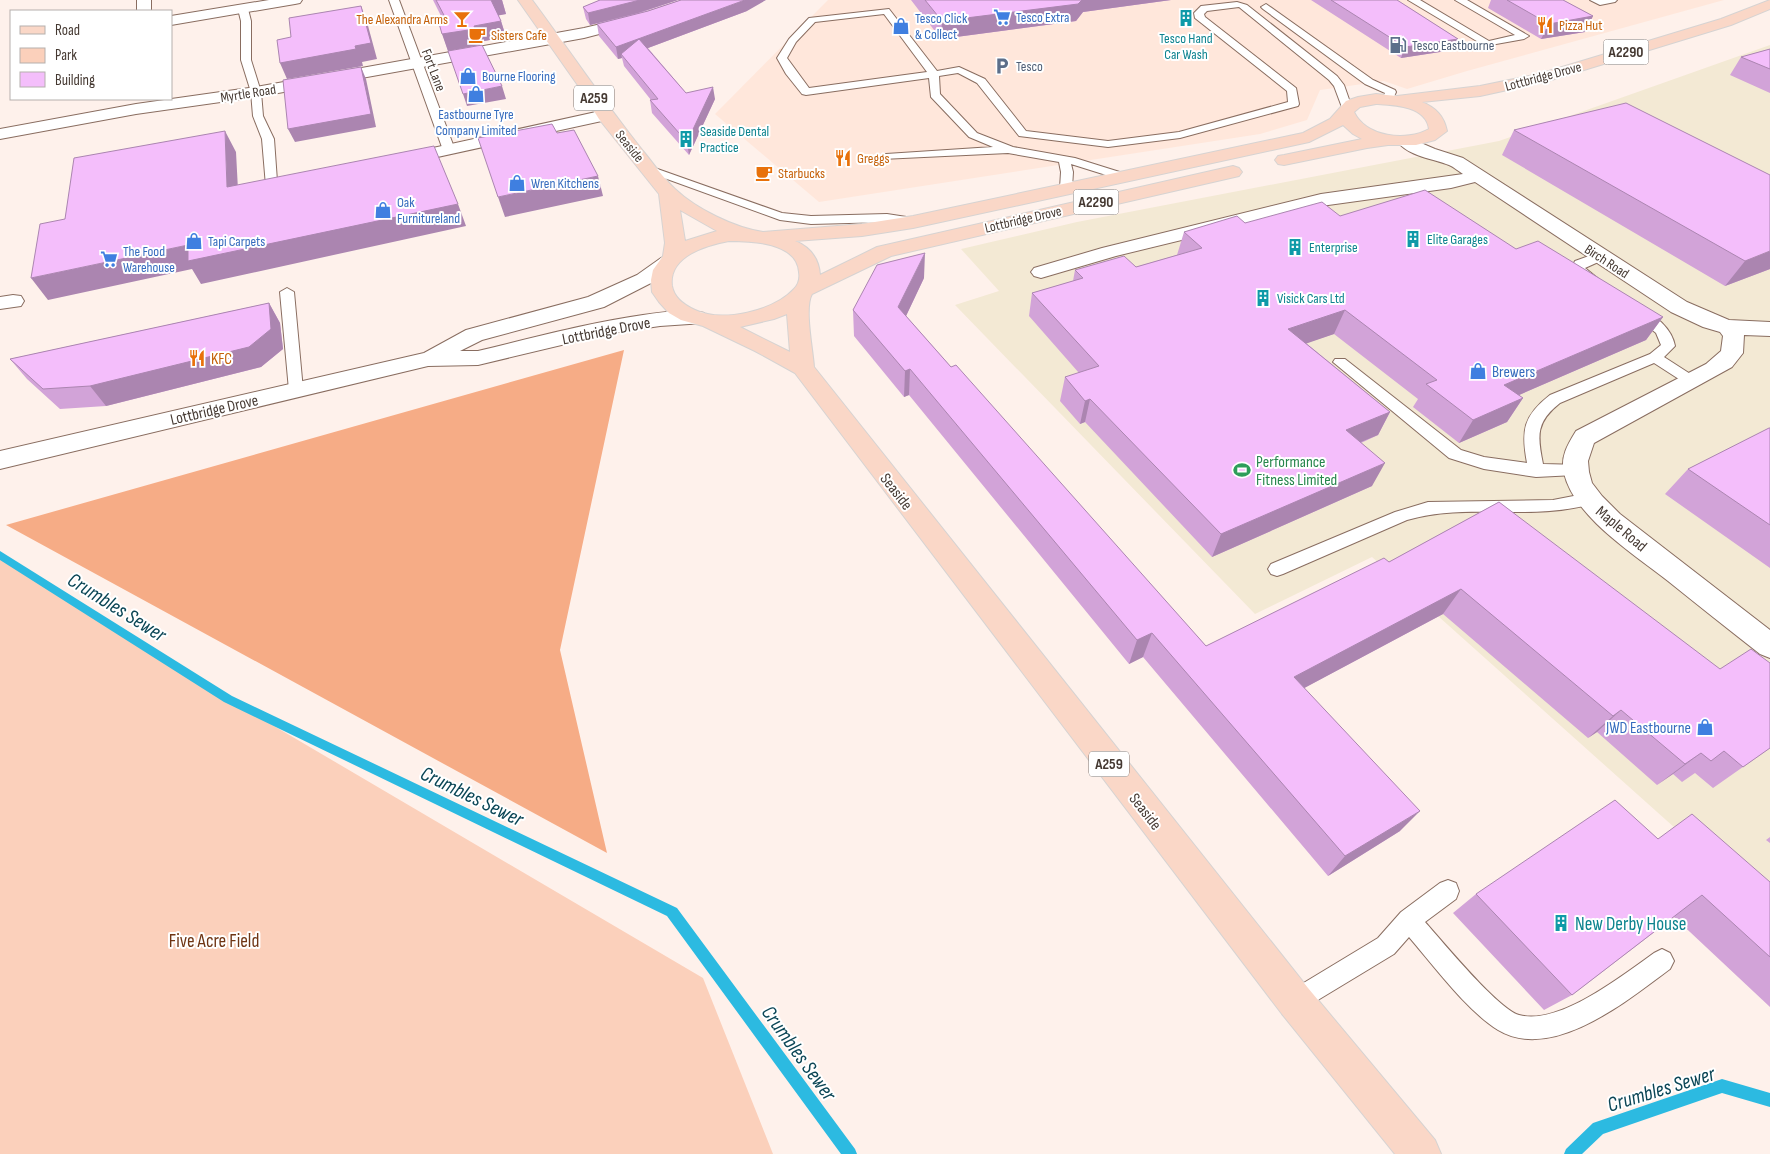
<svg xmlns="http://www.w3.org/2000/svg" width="1770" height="1154" viewBox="0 0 1770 1154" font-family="'Sofia Sans Condensed',sans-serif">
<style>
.built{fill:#ffe7db}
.industrial{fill:#f3e9d4}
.green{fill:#fbd0bb}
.forest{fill:#f6ac86}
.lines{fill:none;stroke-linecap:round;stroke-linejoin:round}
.stream{fill:#2cbae1;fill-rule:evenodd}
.service-casing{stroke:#896d60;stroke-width:2}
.minor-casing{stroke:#896d60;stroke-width:2}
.tertiary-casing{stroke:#896d60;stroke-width:2}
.primary-casing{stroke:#d6d3d2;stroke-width:2}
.service{fill:#fff;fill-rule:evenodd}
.minor{fill:#fff;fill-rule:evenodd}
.tertiary{fill:#fff;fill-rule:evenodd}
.primary{fill:#fad7c7;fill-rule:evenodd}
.wall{fill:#d2a3d8}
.shaded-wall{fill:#ab85b0}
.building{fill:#f4befb;stroke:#ab85b0}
.labels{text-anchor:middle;stroke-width:4;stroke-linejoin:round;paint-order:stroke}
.far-shop-label{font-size:14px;fill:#366cbe;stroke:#fff;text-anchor:start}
.far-food-label{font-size:14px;fill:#c56008;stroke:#fff;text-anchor:start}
.far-culture-label{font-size:14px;fill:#0d838f;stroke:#fff;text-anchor:start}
.far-service-label{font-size:14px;fill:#4e5e75;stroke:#fff;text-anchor:start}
.far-street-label{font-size:14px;fill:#453932;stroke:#fff}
.shield{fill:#fff;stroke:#7d7470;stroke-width:1}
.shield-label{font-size:15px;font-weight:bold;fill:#453932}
.street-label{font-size:16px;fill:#453932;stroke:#fff}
.food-label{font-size:16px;fill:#c56008;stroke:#fff;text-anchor:start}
.shop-label{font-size:16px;fill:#366cbe;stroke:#fff;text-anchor:start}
.leisure-label{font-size:16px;fill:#27864d;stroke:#fff;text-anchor:start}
.near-culture-label{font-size:19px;fill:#0d838f;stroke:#fff;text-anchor:start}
.near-park-label{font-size:19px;fill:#6f3514;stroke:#fff}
.near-water-label{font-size:21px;font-style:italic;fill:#0b4656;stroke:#fff}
</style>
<rect width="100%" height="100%" fill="#fef1eb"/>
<!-- built -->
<path class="built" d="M828 0H1724L1467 71 1407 89 1384 81 1320 90 1307 120 1260 134 819 202 715 114Z"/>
<!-- industrial -->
<path class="industrial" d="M1770 45V913L1372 557 1255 614 955 305 999 291 961 249 1077 222 1499 141Z"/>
<!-- green -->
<path class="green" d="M0 555 228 699 703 978 773 1154H0Z"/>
<!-- forest -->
<path class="forest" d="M624 350 560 650 607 853 6 525Z"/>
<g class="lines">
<!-- stream -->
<path class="stream" d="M0 551 232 696 677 908 855 1149 857 1154H841L667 916 224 702 0 560Z
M1722 1079 1770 1093V1107L1722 1093 1603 1134 1582 1154H1564L1566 1149 1593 1123Z"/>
<!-- service casing -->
<g class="service-casing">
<path id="service" d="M389 0H399L455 150 453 152 449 153 443 150Z
M1408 0H1420L1489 41 1515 35 1455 0H1467L1529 36 1524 39 1485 46Z
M1590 0H1617L1615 2 1600 5Z
M1237 2 1247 5 1337 76 1344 85 1352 108 1351 110H1343L1334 86 1329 80 1239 7 1207 11 1204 14 1205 17 1296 88 1299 104 1298 106 1180 138 1108 147 1019 136 977 83 958 73 939 76 940 94 977 133 1013 147 1075 158 1126 174 1128 176 1122 180 1071 164 1073 172 1072 188 1066 192 1060 188 1061 172 1059 162 1008 153 882 159 880 157 882 155 886 154 993 147 969 137 931 97 929 78 806 95 802 94 786 74 777 58 789 39 809 18 889 9 937 71 959 67 985 79 1026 131 1108 141 1179 132 1288 102 1287 91 1195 18 1194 13 1201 6ZM884 14 927 72 809 88 787 58 796 42 815 22Z
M1266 4 1373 80 1395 90 1396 92 1392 101H1384L1383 99 1385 93 1365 84 1263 9 1261 7Z
M243 6 248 9 251 21V60L261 92 263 116 274 139 277 181 282 179 288 183 286 186 272 190 266 186 262 139 253 116 251 92 241 60V21L238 9Z
M649 166 782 213 811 216 887 214 913 218 919 222 913 226 887 222 811 224 780 220 645 171 643 169 645 167Z
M1600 252 1605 253 1606 256 1605 259 1585 268 1601 281 1599 284H1589L1571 269 1575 261Z
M287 288 294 292 303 390 301 393H291L289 390 280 292Z
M1638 309C1655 313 1672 329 1675 346L1664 357 1695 377 1697 380 1695 383H1685L1654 363 1560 403C1536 422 1537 435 1543 464L1581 465 1583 469 1581 473 1575 475 1536 477 1484 469 1449 458 1333 362 1335 359H1345L1461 450 1484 457 1527 463C1521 431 1523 416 1550 395L1650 354 1661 345 1656 333 1631 313Z
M1589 493 1595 495 1597 499 1595 503C1533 522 1468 502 1407 520L1283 574 1277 576 1271 574 1268 569 1271 564 1395 512 1428 502 1553 500Z
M1448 880 1456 883 1459 891 1456 899 1425 922C1442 941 1498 1009 1519 1015 1559 1026 1623 975 1654 953L1662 949 1670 953 1674 961 1670 969C1628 1000 1552 1063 1498 1030 1466 1010 1434 966 1409 937L1394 954 1303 1009 1295 1013 1287 1009 1283 1001 1287 993 1378 938 1401 912 1440 883Z"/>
</g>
<!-- minor casing -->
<g class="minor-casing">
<path id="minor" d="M137 0H151V11H137Z
M269 0H302L300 3 295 4 171 25V16Z
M684 0H706L704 3 649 21 584 38 256 97 136 114 0 139V129L136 104 256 87 584 28 639 15Z
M605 110 611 111 614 115 611 119 401 165 395 164 392 160 395 156 401 155Z
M1407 137 1435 149 1463 158 1687 302 1729 320 1770 322V336L1744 335 1743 353 1732 367 1594 443 1588 461 1589 472 1592 483 1602 496 1620 514 1770 630V658L1760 654C1729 630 1698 605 1668 581 1634 554 1574 517 1564 473 1560 457 1568 444 1576 431L1706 364 1721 351 1723 336 1720 332 1703 327 1671 312 1475 182 1451 188 1321 206 1116 256 1041 278 1034 276 1031 272 1034 268 1102 248 1321 194 1463 174C1458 171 1454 167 1449 165 1434 159 1408 156 1398 142L1401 138Z
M13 295 21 296 24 301 21 306 0 309V297Z"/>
</g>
<!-- tertiary casing -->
<g class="tertiary-casing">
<path id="tertiary" d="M668 256 675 258 678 262 675 266 651 283 604 307 482 340 460 351H478C533 338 587 323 643 315 662 312 685 309 704 313L707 318 704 323 660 326 612 333 478 365 428 366 0 469V451L424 353 466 330 588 297 637 275 661 258Z"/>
</g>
<!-- primary casing -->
<g class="primary-casing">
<path id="primary" d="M518 0H532C569 50 604 102 643 151 653 163 663 178 675 189 696 209 735 228 763 232L862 224 913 216 1303 133 1330 119 1346 101 1358 97 1376 94 1397 96 1480 86 1539 74 1721 19 1770 0V9L1731 25 1548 81 1480 96 1422 102C1436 108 1444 116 1447 131L1435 140 1416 145H1388L1367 148 1284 165 1278 164 1275 160 1278 156 1284 155 1362 139 1353 134 1343 125 1309 142 913 228 862 236 795 241C810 247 819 259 820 275L877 247 1233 166 1239 168 1242 172 1239 176 891 256 812 294C804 308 813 350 814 367L1308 988 1435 1140 1441 1154H1395L1282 1014 795 373 755 351 703 326 681 320 669 313 659 302 652 292 651 280 653 270 663 256 665 243 659 194 599 119 577 84ZM1376 104C1395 105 1426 106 1429 129 1406 142 1366 137 1354 112L1360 107ZM680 210 717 231 685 241ZM729 241C751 241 797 242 799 272 800 278 799 284 794 289 774 311 722 323 695 310 684 305 674 298 672 286 668 256 707 245 729 241ZM787 314 790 352 740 327 774 319Z"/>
</g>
<!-- service -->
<use href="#service" class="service"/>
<!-- minor -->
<use href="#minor" class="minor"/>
<!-- tertiary -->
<use href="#tertiary" class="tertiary"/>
<!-- primary -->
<use href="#primary" class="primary"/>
</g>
<!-- wall -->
<path class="wall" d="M433 0H502L506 14 498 15 501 21 506 37 479 42 480 45 448 51 438 20H443Z
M600 0H678L640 13 747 11 648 48 686 93 715 99 689 155 652 113 650 100H651L624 66 622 58 618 59 599 36 597 24 633 15 590 25 586 19 583 7Z
M911 0H1171L1083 12 1076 21 941 39Z
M1311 0H1397L1458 39 1453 50 1401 58Z
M1491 0H1563L1593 16 1585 32 1541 39 1488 8Z
M1770 49V93L1730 75 1741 57Z
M1514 130 1770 269 1725 286 1502 155Z
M1340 216 1516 249 1663 317 1646 340 1519 395 1523 398 1507 422 1459 443 1413 407 1418 399 1334 334 1306 343 1390 412 1378 435 1361 443 1372 486 1212 557 1085 422 1080 424 1060 401 1065 377 1079 373 1029 316 1032 293 1073 281 1075 270 1136 267 1177 255 1184 232 1245 223Z
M924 278 906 316 951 367 1206 646 1389 562 1499 502 1770 748 1713 788 1695 773 1682 782 1673 774 1657 785 1597 732 1588 738 1443 614 1304 688 1400 831 1328 876 1143 657 1129 664 909 395 904 397 854 336 853 310Z
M269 303 280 323 283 349 261 367 106 406 60 409 27 379 10 359Z
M1770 428V568L1665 494 1688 469Z
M1770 837V843L1766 840Z
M1770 882V1007L1674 917 1572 995 1544 1010 1453 913 1476 894Z"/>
<!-- shaded-wall -->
<path class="shaded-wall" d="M491 0H502L506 14 496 16Z
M640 0H678L638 13 590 25 588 13Z
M745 0H766L747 11 624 57 621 54 622 58 618 59 616 47Z
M1082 0H1171L1083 12 1076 21 941 39 942 21Z
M361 6 367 22 377 59 362 62 363 66 287 79 280 63Z
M1593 16 1585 32 1541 39 1549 24Z
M501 21 506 37 479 42 480 45 448 51 442 34 474 26Z
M1458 39 1453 50 1401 58 1405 47Z
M361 67 366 79 376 127 295 142 288 129Z
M502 86 506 99 467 106 463 94Z
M713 87 715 99 689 155 687 142Z
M225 131 236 152 239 209 227 187Z
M598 176 603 196 505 217 498 197Z
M458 204 466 226 201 284 192 269 48 300 31 278 188 245Z
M1770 251V269L1725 286 1745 261Z
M925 253 924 278 898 333V307Z
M269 303 280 323 283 349 261 367 106 406 90 386Z
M1345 310 1334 334 1279 353 1288 329Z
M1663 317 1646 340 1489 408 1504 385Z
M910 369 909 395 904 397 905 371Z
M1523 398 1507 422 1459 443 1473 420Z
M1090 399 1085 422 1080 424 1085 401Z
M1390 412 1378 435 1334 453 1346 430Z
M1385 463 1372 486 1212 557 1221 534Z
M1461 589 1443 614 1280 701 1294 677Z
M1152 633 1143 657 1129 664 1137 640Z
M1621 710 1597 732 1588 738 1613 716Z
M1701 753 1673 774 1657 785 1685 764Z
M1420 811 1400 831 1328 876 1345 856Z"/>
<!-- building -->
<path class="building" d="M436 0H491L501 21 474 26 475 29 442 34 438 20 446 19Z
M600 0H640L588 13 583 7Z
M681 0H745L616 47 597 24 648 11Z
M925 0H1082L1078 4 942 21Z
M1331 0H1397L1458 39 1405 47Z
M1507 0H1563L1593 16 1549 24Z
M361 6 371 43 355 46 356 49 280 63 277 40 291 37 289 18Z
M639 39 686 93 713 87 687 142 650 100 658 99 621 54Z
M482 45 502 86 463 94 448 51Z
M1770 49V69L1741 57Z
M361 67 371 114 288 129 283 80Z
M1626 103 1770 175V251L1745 261 1514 130Z
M552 124 557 133 574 130 598 176 498 197 478 138Z
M225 131 227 187 434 146 458 204 188 261V245L31 278 40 224 65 219 74 158Z
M1425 190 1516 249 1538 241 1663 317 1504 385 1523 398 1473 420 1426 384 1437 380 1345 310 1288 329 1390 412 1346 430 1385 463 1221 534 1090 399 1085 401 1065 377 1099 366 1032 293 1083 278 1075 270 1124 256 1136 267 1202 248 1184 232 1237 216 1245 223 1322 202 1340 216Z
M925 253 898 307 951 367 956 365 1206 646 1384 558 1389 562 1499 502 1720 669 1751 649 1770 663V748L1743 767 1724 751 1711 761 1701 753 1685 764 1621 710 1613 716 1461 589 1294 677 1420 811 1345 856 1152 633 1137 640 910 369 905 371 853 310 877 265Z
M269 303 271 329 249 347 90 386 43 389 10 359Z
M1769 428H1770V525L1688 469Z
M1615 800 1658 839 1692 814 1770 882V957L1702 895 1572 995 1476 894Z"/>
<!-- icons -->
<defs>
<g id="supermarket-bare" transform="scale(1.35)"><path d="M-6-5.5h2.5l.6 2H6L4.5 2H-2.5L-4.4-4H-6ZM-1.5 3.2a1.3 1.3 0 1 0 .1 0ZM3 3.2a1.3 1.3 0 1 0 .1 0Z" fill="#3f7fe0" stroke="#fff" stroke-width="2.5" paint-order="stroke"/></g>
<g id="building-bare" transform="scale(1.35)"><path d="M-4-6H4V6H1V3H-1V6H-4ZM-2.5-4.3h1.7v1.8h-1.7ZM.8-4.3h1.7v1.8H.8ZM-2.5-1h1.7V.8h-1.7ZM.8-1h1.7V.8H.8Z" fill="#0f9aa8" stroke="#fff" stroke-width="2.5" paint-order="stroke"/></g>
<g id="bar-bare" transform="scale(1.35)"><path d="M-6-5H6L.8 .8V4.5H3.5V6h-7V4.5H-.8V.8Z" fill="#e8710a" stroke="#fff" stroke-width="2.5" paint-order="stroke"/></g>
<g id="restaurant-bare" transform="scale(1.35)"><path d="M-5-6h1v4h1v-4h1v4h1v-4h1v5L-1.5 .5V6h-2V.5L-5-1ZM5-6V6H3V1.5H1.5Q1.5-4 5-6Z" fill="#e8710a" stroke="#fff" stroke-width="2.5" paint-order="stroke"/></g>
<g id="shop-bare" transform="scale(1.35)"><path d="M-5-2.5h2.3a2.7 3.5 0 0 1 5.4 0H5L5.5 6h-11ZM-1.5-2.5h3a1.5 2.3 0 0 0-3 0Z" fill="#3f7fe0" stroke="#fff" stroke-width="2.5" paint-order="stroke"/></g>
<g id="cafe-bare" transform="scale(1.35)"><path d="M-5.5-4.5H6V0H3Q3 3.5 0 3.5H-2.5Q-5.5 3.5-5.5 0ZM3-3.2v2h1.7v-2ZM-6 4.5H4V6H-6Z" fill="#e8710a" stroke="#fff" stroke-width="2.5" paint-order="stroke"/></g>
<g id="fuel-bare" transform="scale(1.35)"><path d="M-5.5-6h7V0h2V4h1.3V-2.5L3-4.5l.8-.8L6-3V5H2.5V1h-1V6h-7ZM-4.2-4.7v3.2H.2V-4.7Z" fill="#5c6f8a" stroke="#fff" stroke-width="2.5" paint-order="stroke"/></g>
<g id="parking-bare" transform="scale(1.35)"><path d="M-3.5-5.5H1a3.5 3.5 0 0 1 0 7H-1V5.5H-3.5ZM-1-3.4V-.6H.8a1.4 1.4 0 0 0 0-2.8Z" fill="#5c6f8a" stroke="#fff" stroke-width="2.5" paint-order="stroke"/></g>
<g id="stadium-bare" transform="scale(1.35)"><path d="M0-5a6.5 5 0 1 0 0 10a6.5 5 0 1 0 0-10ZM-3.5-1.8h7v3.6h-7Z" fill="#2e9e5b" stroke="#fff" stroke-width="2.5" paint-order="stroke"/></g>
</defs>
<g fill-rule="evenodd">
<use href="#supermarket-bare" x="1002" y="17"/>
<use href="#building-bare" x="1186" y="18"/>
<use href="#bar-bare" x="462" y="19"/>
<use href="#restaurant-bare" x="1545" y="25"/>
<use href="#shop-bare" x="901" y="26"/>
<use href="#cafe-bare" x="477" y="35"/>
<use href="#fuel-bare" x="1398" y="45"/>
<use href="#parking-bare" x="1002" y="66"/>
<use href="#shop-bare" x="468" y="76"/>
<use href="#shop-bare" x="476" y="94"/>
<use href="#building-bare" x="686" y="139"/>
<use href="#restaurant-bare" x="843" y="158"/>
<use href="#cafe-bare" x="764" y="173"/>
<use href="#shop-bare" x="517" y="183"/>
<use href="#shop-bare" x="383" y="210"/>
<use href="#building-bare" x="1413" y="239"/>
<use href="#shop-bare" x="194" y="241"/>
<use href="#building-bare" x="1295" y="247"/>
<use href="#supermarket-bare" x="109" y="259"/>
<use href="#building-bare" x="1263" y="298"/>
<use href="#restaurant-bare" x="197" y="358"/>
<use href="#shop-bare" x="1478" y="371"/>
<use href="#stadium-bare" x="1242" y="470"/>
<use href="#shop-bare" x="1705" y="727"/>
<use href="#building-bare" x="1561" y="923"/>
</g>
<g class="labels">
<!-- far-shop labels -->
<g class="far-shop-label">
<text x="1016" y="22">Tesco Extra</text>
<text x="915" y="23">Tesco Click<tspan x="915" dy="16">&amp; Collect</tspan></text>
<text x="482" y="81">Bourne Flooring</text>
<text x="476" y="119" text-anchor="middle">Eastbourne Tyre<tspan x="476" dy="16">Company Limited</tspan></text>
<text x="531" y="188">Wren Kitchens</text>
<text x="397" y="207">Oak<tspan x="397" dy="16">Furnitureland</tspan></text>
<text x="208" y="246">Tapi Carpets</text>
<text x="123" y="256">The Food<tspan x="123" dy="16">Warehouse</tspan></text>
</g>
<!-- far-food labels -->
<g class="far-food-label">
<text x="448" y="24" text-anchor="end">The Alexandra Arms</text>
<text x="1559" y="30">Pizza Hut</text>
<text x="491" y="40">Sisters Cafe</text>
<text x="857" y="163">Greggs</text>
<text x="778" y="178">Starbucks</text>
</g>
<!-- far-culture labels -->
<g class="far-culture-label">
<text x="1186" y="43" text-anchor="middle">Tesco Hand<tspan x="1186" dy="16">Car Wash</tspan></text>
<text x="700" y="136">Seaside Dental<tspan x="700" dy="16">Practice</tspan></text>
<text x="1427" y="244">Elite Garages</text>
<text x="1309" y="252">Enterprise</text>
<text x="1277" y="303">Visick Cars Ltd</text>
</g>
<!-- far-service labels -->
<g class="far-service-label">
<text x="1412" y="50">Tesco Eastbourne</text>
<text x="1016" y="71">Tesco</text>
</g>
<!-- far-street labels -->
<g class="far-street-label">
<text transform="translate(434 70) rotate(69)" y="5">Fort Lane</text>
<text transform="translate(1543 76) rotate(-15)" y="5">Lottbridge Drove</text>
<text transform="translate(248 93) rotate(-9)" y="5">Myrtle Road</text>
<text transform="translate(630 146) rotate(51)" y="5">Seaside</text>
<text transform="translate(1023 219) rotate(-13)" y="5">Lottbridge Drove</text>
<text transform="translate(1607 261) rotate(33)" y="5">Birch Road</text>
</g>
<!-- shield labels -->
<g class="shield">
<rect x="1603.5" y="39.5" width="45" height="25" rx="4"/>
<rect x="574" y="85.5" width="40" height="25" rx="4"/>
<rect x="1073.5" y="189.5" width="45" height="25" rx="4"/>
<rect x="1089" y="751.5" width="40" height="25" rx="4"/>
</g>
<g class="shield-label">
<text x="1626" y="57">A2290</text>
<text x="594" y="103">A259</text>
<text x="1096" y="207">A2290</text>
<text x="1109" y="769">A259</text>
</g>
<!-- street labels -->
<g class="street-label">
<text transform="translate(606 330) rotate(-11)" y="6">Lottbridge Drove</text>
<text transform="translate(214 409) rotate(-13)" y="6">Lottbridge Drove</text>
<text transform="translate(897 491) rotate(52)" y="6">Seaside</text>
<text transform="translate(1622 528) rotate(40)" y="6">Maple Road</text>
<text transform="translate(1146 811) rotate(52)" y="6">Seaside</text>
</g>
<!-- food labels -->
<g class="food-label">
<text x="211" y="364">KFC</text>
</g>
<!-- shop labels -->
<g class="shop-label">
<text x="1492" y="377">Brewers</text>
<text x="1691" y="733" text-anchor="end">JWD Eastbourne</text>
</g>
<!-- leisure labels -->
<g class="leisure-label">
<text x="1256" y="467">Performance<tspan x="1256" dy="18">Fitness Limited</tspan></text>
</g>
<!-- near-culture labels -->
<g class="near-culture-label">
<text x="1575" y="930">New Derby House</text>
</g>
<!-- near-park labels -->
<g class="near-park-label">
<text x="214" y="947">Five Acre Field</text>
</g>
<!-- near-water labels -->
<g class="near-water-label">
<text transform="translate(117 607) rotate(32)" y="7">Crumbles Sewer</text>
<text transform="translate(472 796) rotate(26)" y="7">Crumbles Sewer</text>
<text transform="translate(799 1053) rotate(54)" y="7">Crumbles Sewer</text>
<text transform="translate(1661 1089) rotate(-17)" y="7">Crumbles Sewer</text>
</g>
</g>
<!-- legend -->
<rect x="10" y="10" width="162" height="90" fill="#ffffff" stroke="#b5b0ad"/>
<rect x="20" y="26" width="25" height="8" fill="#fad7c7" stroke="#b5b0ad"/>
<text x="55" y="35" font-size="15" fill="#453932">Road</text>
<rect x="20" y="48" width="25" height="15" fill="#fbd0bb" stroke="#b5b0ad"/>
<text x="55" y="60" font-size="15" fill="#453932">Park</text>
<rect x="20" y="72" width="25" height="15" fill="#f4befb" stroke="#b5b0ad"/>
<text x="55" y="85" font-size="15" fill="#453932">Building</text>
</svg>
